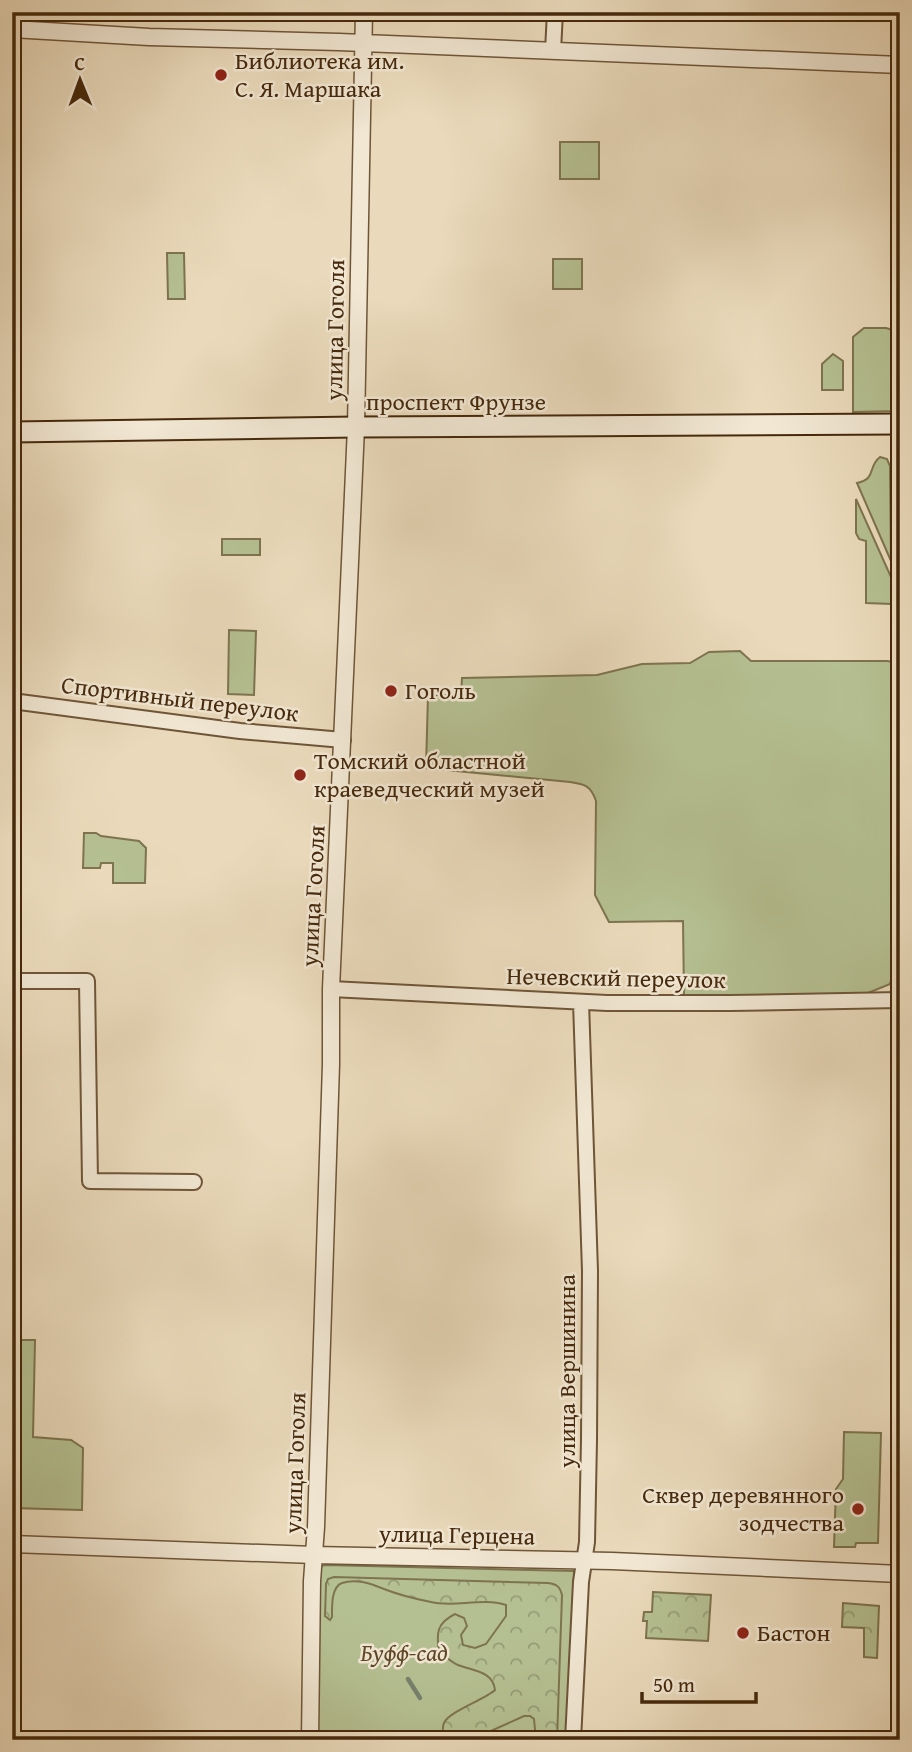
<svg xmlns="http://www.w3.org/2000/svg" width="912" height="1752" viewBox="0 0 912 1752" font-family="'Gentium Book Plus',serif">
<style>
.green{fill:#b5c092;stroke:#7e744f;stroke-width:2}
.forest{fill:url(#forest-crowns);stroke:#7e744f;stroke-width:2}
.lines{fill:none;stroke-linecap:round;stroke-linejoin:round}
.stream{stroke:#77816d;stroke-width:4.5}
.minor-casing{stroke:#6f5538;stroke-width:18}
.tertiary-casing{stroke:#6f5538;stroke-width:19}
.secondary-casing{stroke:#46290c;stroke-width:23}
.minor{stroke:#f1e7d3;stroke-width:14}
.tertiary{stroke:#f1e7d3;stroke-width:16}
.secondary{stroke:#f1e7d3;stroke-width:19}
.poi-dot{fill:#8f2418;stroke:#f1e7d3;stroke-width:2.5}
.labels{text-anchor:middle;stroke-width:5;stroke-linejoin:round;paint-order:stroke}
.poi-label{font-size:24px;fill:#46290c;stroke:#f1e7d3;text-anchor:start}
.street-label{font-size:24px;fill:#46290c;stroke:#f1e7d3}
.park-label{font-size:24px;font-style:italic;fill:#5c4727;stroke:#f1e7d3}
</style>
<defs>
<pattern id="forest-crowns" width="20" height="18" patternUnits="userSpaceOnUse" patternTransform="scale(1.75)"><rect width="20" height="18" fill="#b5c092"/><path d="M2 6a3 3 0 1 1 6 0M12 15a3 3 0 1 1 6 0" fill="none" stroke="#959c76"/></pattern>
</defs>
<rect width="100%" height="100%" fill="#eadabb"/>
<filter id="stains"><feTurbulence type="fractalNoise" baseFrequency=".00286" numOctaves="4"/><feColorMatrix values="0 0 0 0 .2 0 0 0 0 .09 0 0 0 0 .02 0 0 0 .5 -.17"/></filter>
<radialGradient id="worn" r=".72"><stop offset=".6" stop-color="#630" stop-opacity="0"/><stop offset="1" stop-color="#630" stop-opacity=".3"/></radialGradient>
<!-- green -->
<path class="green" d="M560 142H599V179H560Z
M167 253H184L185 299H168Z
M553 259H582V289H553Z
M864 328H886L900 332V408L896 411 853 412V337Z
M833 354 843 361V390H822V364Z
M880 457 887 459 890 466 891 561 857 483C877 479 867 467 880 457Z
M856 499 891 577V604L866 603V541L859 539 856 533Z
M222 539H260V555H222Z
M229 630 256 631 254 695 228 694Z
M740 651 751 661H887L893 662 896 668 895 965 890 984 868 993 809 997 684 996 683 921 609 922 595 895 596 801C591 786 585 784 570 782L426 768 428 695H461L462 678 597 675 642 664 690 663 709 652Z
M84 833H96L101 836 139 841 146 848 145 883H113V863H101L100 868H83Z
M12 1340H35L33 1437 71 1440 83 1448 82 1510 12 1508Z
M844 1432 881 1433 878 1543H856L855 1547H834L836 1489 843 1479Z
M326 1565 574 1571 567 1740H316L318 1571 321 1566Z"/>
<!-- forest -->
<path class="forest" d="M334 1577 548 1583C557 1584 560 1587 562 1595L557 1740H536L534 1719 530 1716H524L471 1740H443C443 1735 442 1727 444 1723 448 1712 484 1700 495 1690 493 1671 473 1671 458 1665 451 1662 445 1656 439 1651 436 1633 437 1623 455 1614L464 1618 467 1626 461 1635 463 1645 475 1648 486 1644 506 1616V1605C481 1597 455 1608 431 1602 416 1599 399 1595 384 1589 372 1584 356 1578 342 1583 331 1587 332 1607 332 1617L330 1620 325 1616 326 1584 328 1579Z
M653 1592 711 1595 708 1641 646 1638 647 1621H643L644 1612H652Z
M843 1603 879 1606 877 1658 864 1657V1628L842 1627Z"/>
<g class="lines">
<!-- stream -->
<path class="stream" d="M408 1679 420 1698"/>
<!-- minor casing -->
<g class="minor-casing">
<path id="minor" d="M553 51 555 12
M12 701 240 731 343 740
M12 981H87L90 1181 194 1182
M331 989 607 1003H730L900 1000
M573 1740 581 1582 587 1542 589 1440 590 1271 581 1002"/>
</g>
<!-- tertiary casing -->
<g class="tertiary-casing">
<path id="tertiary" d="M12 29 149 37 339 42 900 65
M12 1544 314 1555 612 1561 900 1574
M310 1740 312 1581 316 1527 331 1064V989L356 427 364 12"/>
</g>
<!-- secondary casing -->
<g class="secondary-casing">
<path id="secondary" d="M12 432 356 427 900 424"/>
</g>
<!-- minor -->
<use href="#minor" class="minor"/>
<!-- tertiary -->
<use href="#tertiary" class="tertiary"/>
<!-- secondary -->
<use href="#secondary" class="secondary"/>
</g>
<!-- markers -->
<g class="poi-dot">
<circle cx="221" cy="75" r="7"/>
<circle cx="391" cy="691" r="7"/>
<circle cx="300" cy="775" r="7"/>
<circle cx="858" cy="1509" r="7"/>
<circle cx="743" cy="1633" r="7"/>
</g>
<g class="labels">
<!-- poi labels -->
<g class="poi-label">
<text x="235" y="69">Библиотека им.<tspan x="235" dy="28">С. Я. Маршака</tspan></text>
<text x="405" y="699">Гоголь</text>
<text x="314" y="769">Томский областной<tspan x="314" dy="28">краеведческий музей</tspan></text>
<text x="844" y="1503" text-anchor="end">Сквер деревянного<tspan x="844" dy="28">зодчества</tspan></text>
<text x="757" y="1641">Бастон</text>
</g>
<!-- street labels -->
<g class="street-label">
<text transform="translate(335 330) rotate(-89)" y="8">улица Гоголя</text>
<text x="456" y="410">проспект Фрунзе</text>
<text transform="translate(180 699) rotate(7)" y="8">Спортивный переулок</text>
<text transform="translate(313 896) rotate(-87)" y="8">улица Гоголя</text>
<text transform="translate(616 978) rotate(1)" y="8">Нечевский переулок</text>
<text transform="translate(567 1371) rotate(-90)" y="8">улица Вершинина</text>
<text transform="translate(295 1463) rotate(-88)" y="8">улица Гоголя</text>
<text transform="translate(457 1535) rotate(1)" y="8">улица Герцена</text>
</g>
<!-- park labels -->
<g class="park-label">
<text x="404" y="1661">Буфф-сад</text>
</g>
</g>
<!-- margin -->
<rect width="912" height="1752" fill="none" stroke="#eadabb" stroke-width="42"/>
<rect x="14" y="14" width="884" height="1724" fill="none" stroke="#46290c" stroke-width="3.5"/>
<rect x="21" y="21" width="870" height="1710" fill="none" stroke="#46290c" stroke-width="2"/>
<!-- north arrow -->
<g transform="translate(80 80) rotate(359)" stroke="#f1e7d3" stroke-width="5" paint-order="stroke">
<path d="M0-5L12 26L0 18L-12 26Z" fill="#46290c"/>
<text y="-10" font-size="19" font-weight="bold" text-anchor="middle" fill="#46290c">С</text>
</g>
<!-- scale -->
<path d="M642 1692v10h114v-10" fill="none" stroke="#46290c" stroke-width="3.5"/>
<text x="653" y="1692" font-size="21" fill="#46290c" stroke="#f1e7d3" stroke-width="5" paint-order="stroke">50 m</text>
<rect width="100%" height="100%" filter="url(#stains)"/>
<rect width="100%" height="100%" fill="url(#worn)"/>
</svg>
